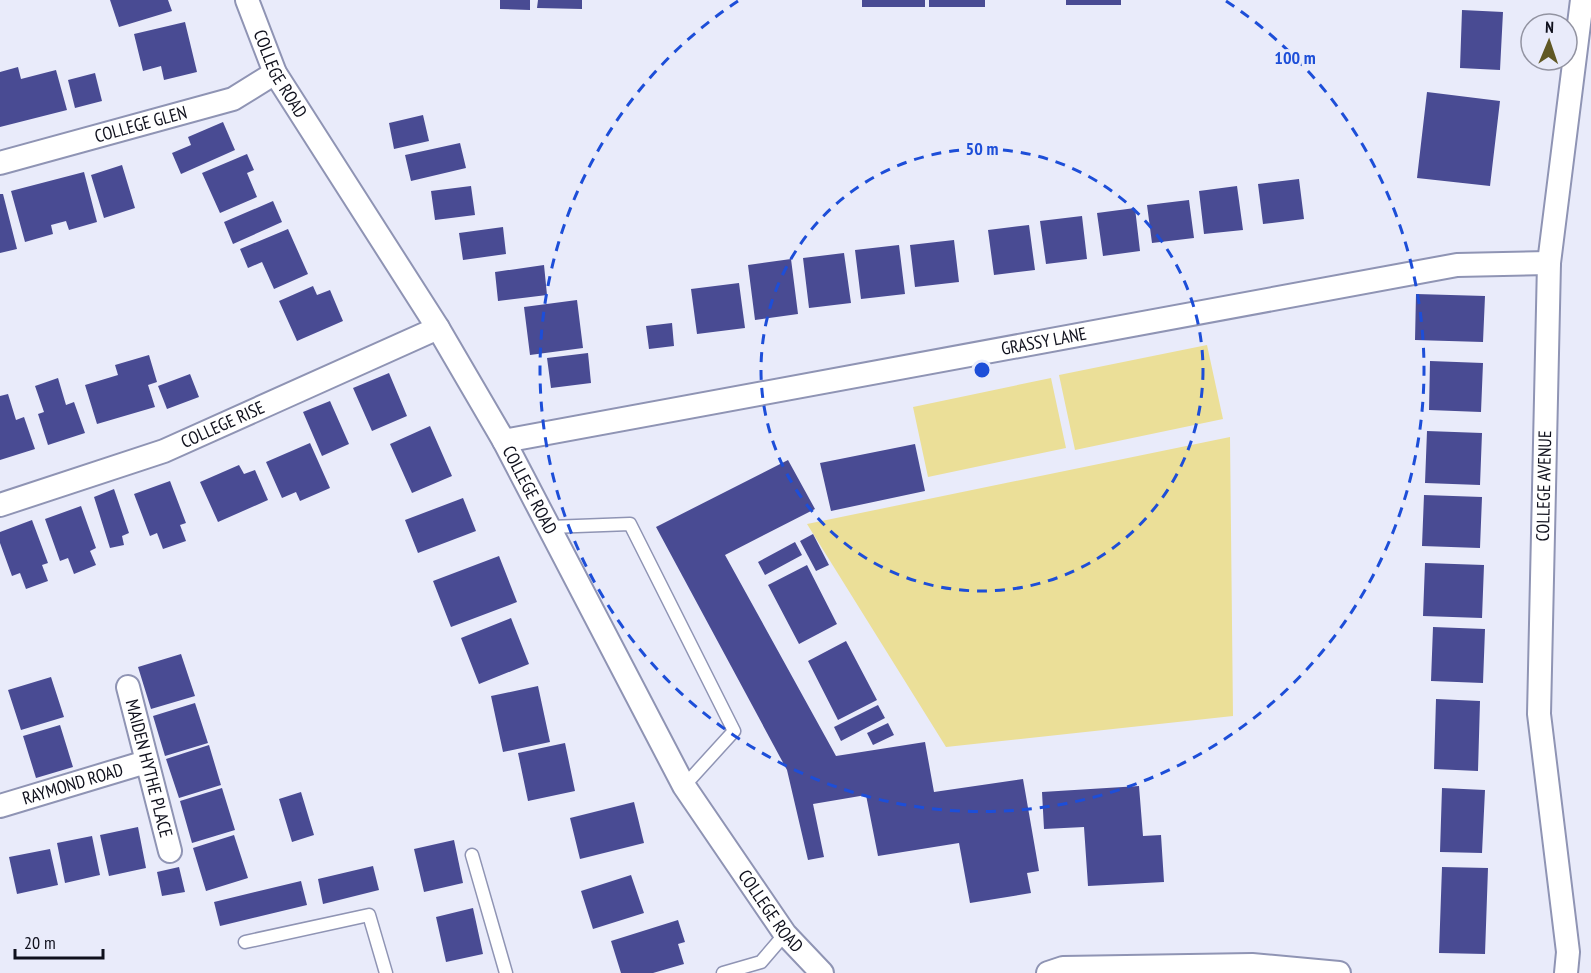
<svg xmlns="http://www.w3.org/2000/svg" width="1591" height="973" viewBox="0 0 1591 973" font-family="'PT Sans Narrow',sans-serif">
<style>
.green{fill:#ebdf98}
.building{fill:#494b93}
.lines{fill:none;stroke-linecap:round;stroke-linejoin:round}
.service-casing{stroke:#8f94b4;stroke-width:15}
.minor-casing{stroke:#8f94b4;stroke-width:26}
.service{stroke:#fff;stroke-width:12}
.minor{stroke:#fff;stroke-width:22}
.ring{fill:none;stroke:#1d4ed8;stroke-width:3;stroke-dasharray:10 8}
.labels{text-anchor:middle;stroke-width:6;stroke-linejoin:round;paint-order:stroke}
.street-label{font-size:18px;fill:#0f101c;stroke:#e9ebfa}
.centre{fill:#1d4ed8;stroke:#e9ebfa;stroke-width:3}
.ring-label{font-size:18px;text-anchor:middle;font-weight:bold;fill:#1d4ed8;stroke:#e9ebfa;stroke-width:6;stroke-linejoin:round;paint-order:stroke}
</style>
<rect width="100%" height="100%" fill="#e9ebfa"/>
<!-- green -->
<path class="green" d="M1207 345 1223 419 1075 450 1059 375Z
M1051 378 1066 448 928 477 913 407Z
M1230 437 1233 716 946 747 807 524Z"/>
<!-- building -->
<path class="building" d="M110 0H168L172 11 119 27Z
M500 0H530V10L500 9Z
M538 0H582V9L537 8Z
M862 0H925V7H862Z
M929 0H985V7H929Z
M1066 0H1121V5H1066Z
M1462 10 1503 12 1500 70 1460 68Z
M185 22 197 72 164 80 161 66 143 71 134 34Z
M18 67 21 79 56 70 67 110 0 127V72Z
M95 73 102 101 75 108 68 80Z
M1427 92 1500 101 1490 186 1417 178Z
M423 115 429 141 394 149 389 123Z
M223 122 235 150 181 174 172 153 191 145 188 137Z
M460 143 466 168 411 181 405 155Z
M247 154 254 170 247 173 257 197 220 213 202 173Z
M122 165 135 208 104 218 91 175Z
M84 172 97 222 69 230 66 221 51 225 53 234 25 242 11 191Z
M1299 179 1304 219 1263 224 1258 184Z
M471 186 475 215 435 220 431 191Z
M1237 186 1243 230 1204 234 1199 191Z
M0 194H3L17 249 0 253Z
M1189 200 1194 238 1152 243 1147 205Z
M273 201 282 222 233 244 224 222Z
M1135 208 1140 251 1103 256 1097 213Z
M1082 216 1087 259 1046 264 1040 221Z
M1029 225 1035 270 994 275 988 230Z
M503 227 506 254 463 260 459 233Z
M288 229 308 274 274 289 262 262 248 268 240 249Z
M954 240 959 282 915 287 910 245Z
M899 245 905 294 861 299 855 250Z
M844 253 851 303 809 308 803 258Z
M791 259 798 314 755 320 748 265Z
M544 265 547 295 498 301 495 272Z
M739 283 745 328 697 334 691 289Z
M313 286 317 295 330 290 343 321 297 341 279 301Z
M1416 294 1485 296 1483 342 1415 340Z
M577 300 583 348 530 355 524 307Z
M672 323 674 346 649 349 646 326Z
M588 353 591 383 551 388 547 358Z
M149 355 157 382 148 385 155 407 97 424 85 385 118 375 115 365Z
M1430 361 1483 363 1481 412 1429 410Z
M389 373 407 416 372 431 353 388Z
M190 374 199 397 167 409 158 386Z
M58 378 66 405 74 402 85 433 48 445 38 414 44 412 35 386Z
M8 394 16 420 24 417 35 449 0 460V396Z
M330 401 349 444 322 456 303 412Z
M430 426 452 476 412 493 390 444Z
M1427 431 1482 433 1480 485 1425 483Z
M310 443 330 488 300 501 296 492 282 498 266 462Z
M915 444 925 491 831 511 820 463Z
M788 460 815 509 725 555 836 756 925 742 934 792 1023 779 1039 871 1027 873 1031 893 970 903 959 843 878 856 866 795 813 804 824 857 808 860 787 770 656 527Z
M239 465 244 474 255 470 268 500 218 522 200 482Z
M170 481 186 523 180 525 186 541 163 549 157 533 150 536 134 494Z
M114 489 129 533 122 536 124 545 110 548 94 497Z
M1424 495 1482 497 1480 548 1422 546Z
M463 498 476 531 418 553 405 520Z
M81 506 96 548 90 551 96 565 74 574 68 558 60 561 45 519Z
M32 520 48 563 42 565 48 581 26 589 20 573 12 576 0 543V532Z
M813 534 829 565 816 571 800 541Z
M795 542 802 555 765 575 758 562Z
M499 556 517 602 451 627 433 581Z
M1425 563 1484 565 1482 618 1423 616Z
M807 565 837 624 799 644 768 585Z
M511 618 529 664 479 684 461 638Z
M1433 627 1485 629 1483 683 1431 681Z
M846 641 877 700 838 720 808 661Z
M181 654 195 696 151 709 138 667Z
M51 677 64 717 21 730 8 690Z
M538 686 550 742 503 752 491 696Z
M1436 699 1480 701 1478 771 1434 769Z
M195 703 208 743 165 756 153 716Z
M878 705 885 718 841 741 834 727Z
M888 723 894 735 873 745 867 733Z
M60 725 73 767 36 778 23 736Z
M565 743 575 791 528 801 518 753Z
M209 745 221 785 179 798 166 759Z
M1139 786 1143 836 1161 835 1164 882 1088 886 1084 827 1044 829 1042 792Z
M222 788 235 830 192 843 180 801Z
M1442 788 1485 790 1482 853 1440 852Z
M301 792 314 835 292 842 279 799Z
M634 802 644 843 580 859 570 818Z
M138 827 146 868 109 876 100 835Z
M234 835 248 878 206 891 193 848Z
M92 836 100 875 65 883 57 843Z
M454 840 463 883 424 892 414 849Z
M50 849 58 885 17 894 9 857Z
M373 866 379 890 323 904 318 879Z
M179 867 185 892 162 896 157 872Z
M1442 867 1488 868 1485 954 1439 953Z
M631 875 644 913 593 929 581 891Z
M301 881 307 905 220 926 214 902Z
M473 908 483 954 446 962 436 917Z
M678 920 685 942 678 944 684 964 653 973H621L611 941Z"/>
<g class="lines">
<!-- service casing -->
<g class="service-casing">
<path id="service" d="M550 527 630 524 734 731 684 786
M472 855 506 973
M245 942 369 915 386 973
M723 973 761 962 785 934"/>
</g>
<!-- minor casing -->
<g class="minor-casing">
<g id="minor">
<path id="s1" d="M247 0 275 73 438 328 504 441 684 786 785 934 822 973"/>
<path id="s2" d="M0 163 233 99 275 73"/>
<path id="s3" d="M504 441 1457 265 1549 263"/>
<path id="s4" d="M0 505 164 451 438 328"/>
<path id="s5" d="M128 687 170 851"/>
<path id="s6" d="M0 806 146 762"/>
<path d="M1048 973 1063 968 1252 965 1339 973"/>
<path id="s7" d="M1566 973 1568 952 1539 714 1549 263 1582 0"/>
</g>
</g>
<!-- service -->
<use href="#service" class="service"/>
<!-- minor -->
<use href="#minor" class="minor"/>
</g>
<!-- distance rings -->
<g class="ring">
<circle cx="982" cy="370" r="221"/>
<path d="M1226 1A442 442 0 1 1 738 1"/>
</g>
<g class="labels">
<!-- street labels -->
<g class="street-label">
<text dy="6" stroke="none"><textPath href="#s1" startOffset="81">COLLEGE ROAD</textPath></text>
<text dy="6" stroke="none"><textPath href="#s2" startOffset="146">COLLEGE GLEN</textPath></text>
<text dy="6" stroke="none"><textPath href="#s3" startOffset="549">GRASSY LANE</textPath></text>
<text dy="6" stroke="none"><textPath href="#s4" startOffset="237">COLLEGE RISE</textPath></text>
<text dy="6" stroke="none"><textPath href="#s7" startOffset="489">COLLEGE AVENUE</textPath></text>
<text dy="6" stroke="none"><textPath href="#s1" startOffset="567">COLLEGE ROAD</textPath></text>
<text dy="6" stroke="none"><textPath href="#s5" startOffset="84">MAIDEN HYTHE PLACE</textPath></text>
<text dy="6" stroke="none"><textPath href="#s6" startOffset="76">RAYMOND ROAD</textPath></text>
<text dy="6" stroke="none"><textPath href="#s1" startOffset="1053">COLLEGE ROAD</textPath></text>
</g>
</g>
<circle cx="982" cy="370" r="9" class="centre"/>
<g class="ring-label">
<text x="1295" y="64">100 m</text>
<text x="982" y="155">50 m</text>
</g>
<!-- north arrow -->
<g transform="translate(1549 42) rotate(2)"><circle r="28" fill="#e9ebfa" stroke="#9293a1" stroke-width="1.5"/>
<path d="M0-4.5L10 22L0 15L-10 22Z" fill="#605824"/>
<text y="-9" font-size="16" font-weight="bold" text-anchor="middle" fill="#0f101c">N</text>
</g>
<!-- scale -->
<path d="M15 949v9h88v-9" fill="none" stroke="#0f101c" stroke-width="3"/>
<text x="24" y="949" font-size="18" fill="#0f101c" stroke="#e9ebfa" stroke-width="4.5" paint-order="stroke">20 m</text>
</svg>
